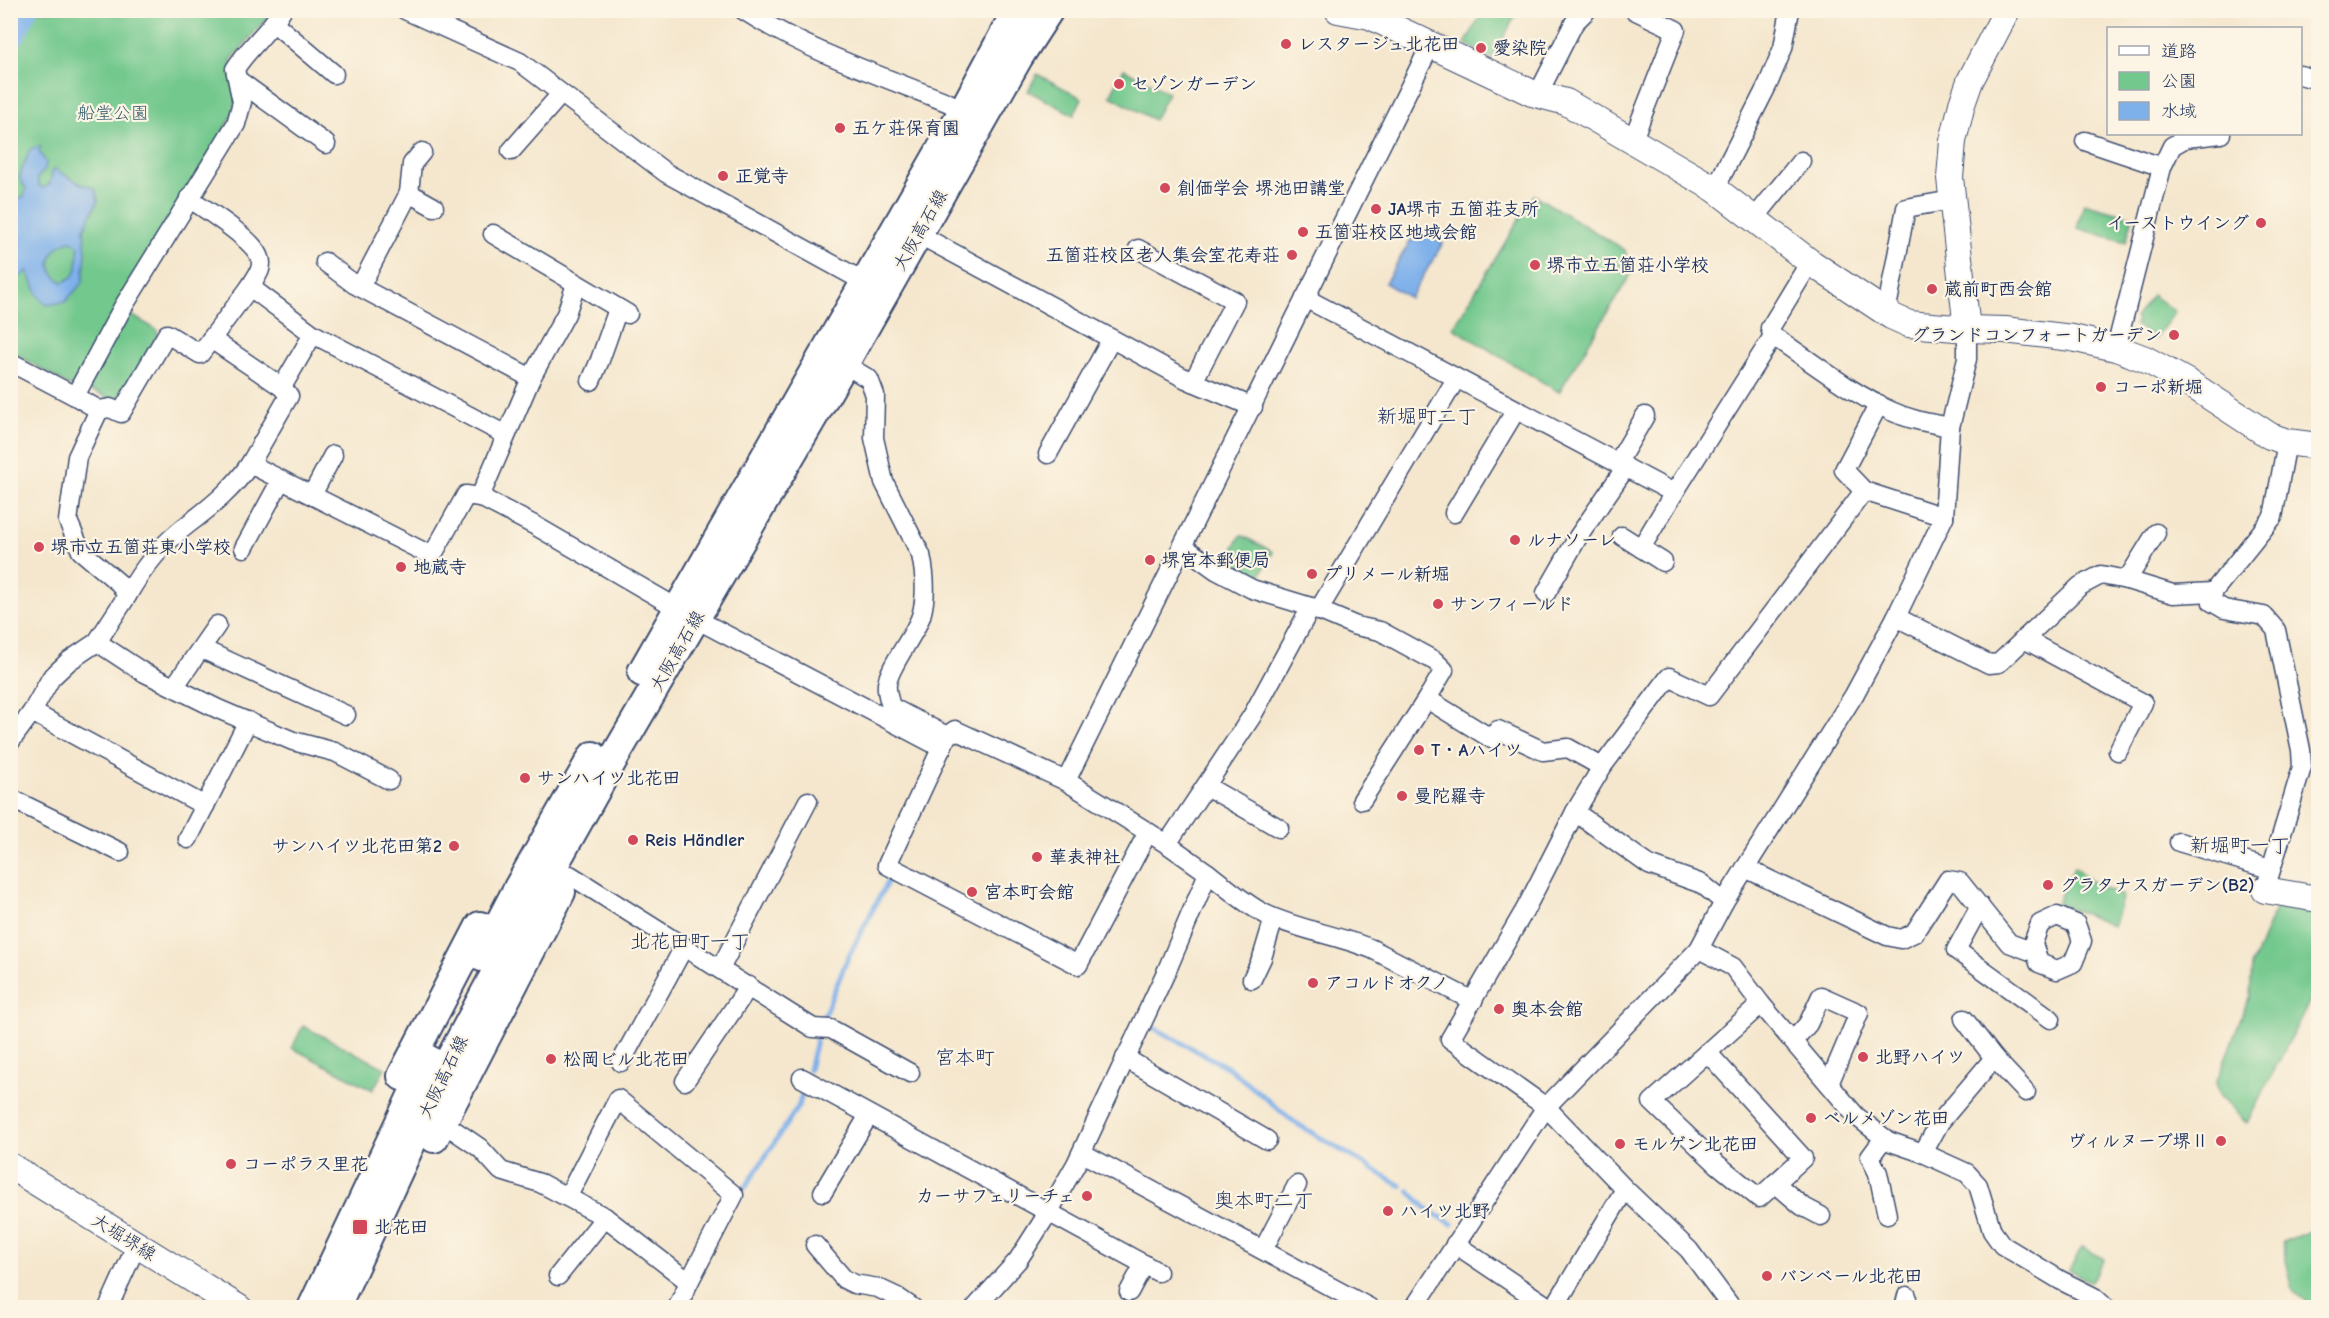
<svg xmlns="http://www.w3.org/2000/svg" width="2329" height="1318" viewBox="0 0 2329 1318" font-family="'Comic Neue','Klee One',sans-serif">
	<style>
		.green { fill: #72c88d; stroke: #467c76; stroke-width: 1.5 }
		.water { fill: #7eb0ea; stroke: #4c70a4; stroke-width: 1.5; fill-rule: evenodd }
		.lines { fill: none; stroke-linecap: round; stroke-linejoin: round }
		.stream { stroke: #7eb0ea; stroke-width: 5 }
		.river { stroke: #7eb0ea; stroke-width: 32 }
		.street-casing { stroke: #3c4b6f; stroke-width: 21 }
		.secondary-casing { stroke: #3c4b6f; stroke-width: 28 }
		.primary-casing { stroke: #3c4b6f; stroke-width: 32 }
		.street { stroke: #fff; stroke-width: 18 }
		.secondary { stroke: #fff; stroke-width: 26 }
		.primary { stroke: #fff; stroke-width: 28 }
		.poi-dot { fill: #d1495b; stroke: #fcf5e5; stroke-width: 2 }
		.labels { text-anchor: middle; stroke-width: 4.5; stroke-linejoin: round; paint-order: stroke }
		.poi-label { font-size: 18px; font-weight: bold; fill: #1b2f5e; stroke: #fcf5e5; text-anchor: start }
		.park-label { font-size: 18px; fill: #355d6c; stroke: #fcf5e5 }
		.street-label { font-size: 18px; fill: #1b2f5e; stroke: #fcf5e5 }
		.neighbourhood-label { font-size: 20px; fill: #1b2f5e; stroke: #fcf5e5 }
	</style>
	<rect width="100%" height="100%" fill="#fcf5e5"/>
	<filter id="ink" filterUnits="userSpaceOnUse"><feTurbulence type="fractalNoise" baseFrequency=".0167" numOctaves="2"/><feDisplacementMap in="SourceGraphic" scale="12" xChannelSelector="R" yChannelSelector="G"/><feConvolveMatrix kernelMatrix="1 2 1 2 8 2 1 2 1" color-interpolation-filters="sRGB"/></filter>
	<filter id="wash" filterUnits="userSpaceOnUse"><feTurbulence type="fractalNoise" baseFrequency=".008" numOctaves="4" result="noise"/><feDisplacementMap in="SourceGraphic" scale="24" xChannelSelector="R" yChannelSelector="G"/><feGaussianBlur stdDeviation="1.35" result="paint"/><feColorMatrix in="noise" values="0 0 0 0 0 0 0 0 0 0 0 0 0 0 0 0 0 1.4 0 .05"/><feComposite in="paint" operator="in"/></filter>
	<g filter="url(#wash)">
		<rect width="100%" height="100%" fill="#f5e7ce"/>
		<!-- green -->
		<g class="green">
			<polygon points="35,11 273,11 231,60 236,100 232,116 73,388 11,351 10,64"/>
			<polygon points="1483,11 1518,11 1492,58 1465,44"/>
			<polygon points="1124,69 1168,93 1154,120 1110,96"/>
			<polygon points="1037,74 1082,98 1074,115 1028,91"/>
			<polygon points="1534,195 1625,250 1631,274 1559,392 1453,328"/>
			<polygon points="2084,203 2133,217 2126,242 2077,228"/>
			<polygon points="2152,295 2175,312 2155,339 2135,325 2138,321 2135,318"/>
			<polygon points="126,312 157,330 158,334 130,385 115,400 87,389"/>
			<polygon points="1241,535 1273,552 1256,583 1224,565"/>
			<polygon points="2074,867 2098,886 2123,896 2113,926 2057,903"/>
			<polygon points="2278,902 2318,911 2318,985 2247,1123 2219,1094 2216,1083 2250,995 2252,965"/>
			<polygon points="303,1026 385,1068 373,1090 292,1048"/>
			<polygon points="2318,1228 2318,1307 2313,1307 2293,1291 2282,1242"/>
			<polygon points="2082,1247 2104,1259 2091,1282 2069,1270"/>
		</g>
		<!-- water -->
		<g class="water">
			<path d="M 41,146 L 39,152 L 46,162 L 45,170 L 37,178 L 39,186 L 43,188 L 50,184 L 53,168 L 81,184 L 95,188 L 98,201 L 84,229 L 86,253 L 83,282 L 65,302 L 47,305 C 34,296 35,283 27,271 L 10,285 L 11,188 L 12,186 L 11,190 C 13,198 17,199 24,197 L 26,188 L 19,178 L 30,149 ZM 72,241 L 79,246 C 75,263 83,274 63,282 C 41,271 50,244 72,241 Z"/>
			<polygon points="1418,228 1443,243 1410,298 1385,283"/>
		</g>
		<g class="lines">
			<!-- stream -->
			<g class="stream">
				<polyline points="823,1018 849,955 891,875"/>
				<polyline points="1152,1027 1229,1068 1294,1122 1401,1186"/>
				<polyline points="809,1070 816,1040"/>
				<polyline points="745,1188 799,1105 804,1088"/>
				<polyline points="1409,1191 1427,1209 1452,1224"/>
			</g>
			<!-- river -->
			<polyline class="river" points="10,32 21,10"/>
		</g>
	</g>
	<g filter="url(#ink)">
		<g class="lines">
			<defs>
				<g id="street">
					<polyline points="405,10 520,62 666,173 872,286"/>
					<path d="M 743,10 C 807,51 879,75 949,103 L 963,111"/>
					<polyline points="274,23 334,74"/>
					<polyline points="2300,75 2318,80"/>
					<polyline points="238,80 326,144"/>
					<polyline points="1538,94 1574,23 1587,10"/>
					<polyline points="1633,139 1676,30 1634,10"/>
					<polyline points="2085,141 2162,167"/>
					<polyline points="511,151 561,94"/>
					<polyline points="1715,189 1768,84 1783,48 1790,10"/>
					<polyline points="409,193 434,207"/>
					<path d="M 189,198 C 206,210 254,239 260,258 C 264,269 255,278 250,287 L 313,334 L 506,435"/>
					<polyline points="1754,219 1801,161"/>
					<polyline points="493,234 628,314"/>
					<polyline points="918,234 1186,379 1253,407"/>
					<polyline points="1138,249 1235,301 1193,382"/>
					<polyline points="325,262 354,284 531,378 480,497"/>
					<polyline points="360,287 409,193 412,164 422,152"/>
					<polyline points="1305,298 1674,493 1773,336 1770,328 1810,262"/>
					<polyline points="1886,313 1906,208 1952,200"/>
					<path d="M 1773,336 C 1811,361 1849,392 1891,411 C 1910,420 1930,423 1950,427"/>
					<polyline points="211,339 282,387 289,396 250,464"/>
					<polyline points="2116,348 2162,167 2172,146 2186,138 2221,134"/>
					<polyline points="10,362 75,396"/>
					<path d="M 844,364 L 869,379 L 875,395 L 874,438 L 884,482 L 921,555 C 925,574 927,596 921,616 C 915,635 889,666 887,684 C 886,692 889,699 891,707 L 947,736"/>
					<polyline points="531,378 566,314 576,284"/>
					<polyline points="591,381 600,360 618,309"/>
					<polyline points="282,387 313,334"/>
					<polyline points="99,410 110,408 121,413 167,334 200,354 250,287"/>
					<polyline points="1048,454 1111,340"/>
					<polyline points="1618,462 1645,416"/>
					<polyline points="1864,491 1844,470 1879,404"/>
					<polyline points="312,495 333,455"/>
					<polyline points="1454,513 1516,410"/>
					<polyline points="1622,536 1663,562"/>
					<polyline points="1184,547 1216,570 1252,589 1311,607 1356,626 1380,631 1435,661 1444,670 1427,699 1492,739 1498,730 1543,751 1568,748 1602,767"/>
					<polyline points="244,548 281,480"/>
					<polyline points="1641,548 1674,493"/>
					<polyline points="2127,580 2156,533"/>
					<polyline points="1546,593 1578,537 1626,467"/>
					<path d="M 127,596 C 142,569 162,544 187,525 C 211,507 233,489 250,464 L 432,556 L 466,495 L 480,497 L 534,525 L 696,619 L 942,748"/>
					<polyline points="1318,611 1456,379"/>
					<polyline points="1896,617 1989,664 1999,663 2080,586 2101,575 2127,580 2173,594 2213,592"/>
					<polyline points="2024,639 2143,703 2118,751"/>
					<polyline points="97,642 141,671 218,709 293,741 335,752 389,780"/>
					<polyline points="202,649 346,715"/>
					<polyline points="174,687 217,625"/>
					<polyline points="32,712 205,806"/>
					<path d="M 10,742 L 32,712 L 51,678 L 69,661 L 97,642 L 127,596 L 120,584 L 81,551 L 68,521 L 77,457 L 99,410 L 75,396 L 123,307 L 236,124 L 242,102 L 235,69 C 248,48 269,32 282,10"/>
					<polyline points="1066,781 955,730 947,736 887,865 1078,965 1148,832"/>
					<polyline points="1206,786 1279,828"/>
					<polyline points="10,798 120,852"/>
					<polyline points="1362,800 1430,694"/>
					<polyline points="1575,812 1649,865 1702,884 1724,902"/>
					<polyline points="188,839 248,721"/>
					<polyline points="2179,842 2270,869"/>
					<polyline points="1167,844 1252,716 1311,607"/>
					<polyline points="1745,868 1887,936 1901,939 1914,933 1948,880 1960,882 2009,943 2036,953"/>
					<path d="M 1208,873 C 1226,887 1245,904 1265,914 C 1299,930 1337,935 1372,949 L 1473,1001"/>
					<polyline points="570,875 805,1023 813,1028 831,1029 910,1073"/>
					<polyline points="2265,890 2302,767 2301,750 2276,630 2264,616 2224,609 2212,602 2213,592 2273,517 2287,442"/>
					<polyline points="1980,906 1956,950 2051,1019"/>
					<polygon points="2057,916 2076,924 2082,941 2073,963 2057,970 2039,963 2033,943 2040,924"/>
					<polyline points="1699,949 1733,967 1761,1004 1856,1116 1888,1141 1923,1153 1967,1173 1978,1185 1992,1231 2002,1245 2060,1280 2094,1297 2106,1308"/>
					<polyline points="720,969 808,801"/>
					<polyline points="1252,979 1262,958 1274,918"/>
					<polyline points="1964,1019 1994,1058"/>
					<polyline points="1793,1041 1808,1024 1821,996 1859,1013 1829,1084"/>
					<polyline points="1707,1052 1803,1158 1759,1198 1717,1164 1652,1102 1761,1004"/>
					<polyline points="1125,1058 1267,1140"/>
					<polyline points="621,1062 684,947"/>
					<polyline points="802,1078 1158,1272"/>
					<polyline points="685,1081 749,986"/>
					<polyline points="442,1122 480,1148 501,1171 540,1183 605,1217 689,1282 734,1195 618,1099 568,1196"/>
					<polyline points="1884,1138 1870,1157 1878,1173 1887,1215"/>
					<polyline points="1082,1153 1370,1308"/>
					<polyline points="1923,1153 1940,1122 1994,1058 2026,1092"/>
					<polyline points="1775,1183 1802,1206 1821,1216"/>
					<polyline points="823,1192 869,1115"/>
					<polyline points="1455,1244 1550,1308"/>
					<polyline points="815,1245 844,1279 854,1284 878,1288 897,1297 913,1308"/>
					<polyline points="1263,1250 1297,1185"/>
					<polyline points="558,1276 605,1217"/>
					<polyline points="1129,1292 1144,1264"/>
					<polyline points="108,1308 137,1244"/>
					<polyline points="677,1308 689,1282"/>
					<polyline points="975,1308 1018,1260 1048,1213 1076,1164 1167,970 1208,873 1167,844 1066,781 1431,44"/>
					<polyline points="1414,1308 1546,1107 1699,949 1724,902 1854,695 1896,617 1944,517 1950,427 1967,359 1967,329"/>
					<polyline points="1554,1308 1625,1189"/>
					<polyline points="1732,1308 1689,1250 1625,1189 1546,1107 1450,1039 1526,908 1575,812 1602,767 1669,677 1709,696 1864,491 1944,517"/>
					<polyline points="1904,1308 1907,1296"/>
				</g>
				<g id="secondary">
					<polyline points="1338,10 1370,16 1532,93 1566,102 1715,189 1810,262 1891,316 1909,324 1967,329 2005,330 2072,338 2116,348 2145,359 2189,383 2270,436 2287,442 2318,446"/>
					<polyline points="1967,329 1950,178 1953,141 1962,104 1970,81 2007,10"/>
					<polyline points="2265,890 2318,899"/>
					<polyline points="10,1166 239,1308"/>
				</g>
				<g id="primary">
					<polyline points="642,672 963,111 1017,10"/>
					<polyline points="482,957 518,888 593,756"/>
					<polyline points="402,1076 480,926"/>
					<polyline points="434,1138 561,892"/>
					<polyline points="312,1308 429,1060"/>
					<polyline points="335,1308 449,1061 537,895 615,756 844,364 1018,58 1049,10"/>
				</g>
			</defs>
			<!-- street casing -->
			<use href="#street" class="street-casing"/>
			<!-- secondary casing -->
			<use href="#secondary" class="secondary-casing"/>
			<!-- primary casing -->
			<use href="#primary" class="primary-casing"/>
			<!-- street -->
			<use href="#street" class="street"/>
			<!-- secondary -->
			<use href="#secondary" class="secondary"/>
			<!-- primary -->
			<use href="#primary" class="primary"/>
		</g>
	</g>
	<!-- markers -->
	<g class="poi-dot">
		<circle cx="1286" cy="44" r="6"/>
		<circle cx="1481" cy="48" r="6"/>
		<circle cx="1119" cy="84" r="6"/>
		<circle cx="840" cy="128" r="6"/>
		<circle cx="723" cy="176" r="6"/>
		<circle cx="1165" cy="188" r="6"/>
		<circle cx="1376" cy="209" r="6"/>
		<circle cx="2261" cy="223" r="6"/>
		<circle cx="1303" cy="232" r="6"/>
		<circle cx="1292" cy="255" r="6"/>
		<circle cx="1535" cy="265" r="6"/>
		<circle cx="1932" cy="289" r="6"/>
		<circle cx="2174" cy="335" r="6"/>
		<circle cx="2101" cy="387" r="6"/>
		<circle cx="1515" cy="540" r="6"/>
		<circle cx="39" cy="547" r="6"/>
		<circle cx="1150" cy="560" r="6"/>
		<circle cx="401" cy="567" r="6"/>
		<circle cx="1312" cy="574" r="6"/>
		<circle cx="1438" cy="604" r="6"/>
		<circle cx="1419" cy="750" r="6"/>
		<circle cx="525" cy="778" r="6"/>
		<circle cx="1402" cy="796" r="6"/>
		<circle cx="633" cy="840" r="6"/>
		<circle cx="454" cy="846" r="6"/>
		<circle cx="1037" cy="857" r="6"/>
		<circle cx="2048" cy="885" r="6"/>
		<circle cx="972" cy="892" r="6"/>
		<circle cx="1313" cy="983" r="6"/>
		<circle cx="1499" cy="1009" r="6"/>
		<circle cx="1863" cy="1057" r="6"/>
		<circle cx="551" cy="1059" r="6"/>
		<circle cx="1811" cy="1118" r="6"/>
		<circle cx="2221" cy="1141" r="6"/>
		<circle cx="1620" cy="1144" r="6"/>
		<circle cx="231" cy="1164" r="6"/>
		<circle cx="1087" cy="1196" r="6"/>
		<circle cx="1388" cy="1211" r="6"/>
		<rect x="352" y="1219" width="16" height="16" rx="3"/>
		<circle cx="1767" cy="1276" r="6"/>
	</g>
	<g class="labels">
		<!-- poi labels -->
		<g class="poi-label">
			<text x="1298" y="50">レスタージュ北花田</text>
			<text x="1493" y="54">愛染院</text>
			<text x="1131" y="90">セゾンガーデン</text>
			<text x="852" y="134">五ケ荘保育園</text>
			<text x="735" y="182">正覚寺</text>
			<text x="1177" y="194">創価学会 堺池田講堂</text>
			<text x="1388" y="215">JA堺市 五箇荘支所</text>
			<text x="2249" y="229" text-anchor="end">イーストウイング</text>
			<text x="1315" y="238">五箇荘校区地域会館</text>
			<text x="1280" y="261" text-anchor="end">五箇荘校区老人集会室花寿荘</text>
			<text x="1547" y="271">堺市立五箇荘小学校</text>
			<text x="1944" y="295">蔵前町西会館</text>
			<text x="2162" y="341" text-anchor="end">グランドコンフォートガーデン</text>
			<text x="2113" y="393">コーポ新堀</text>
			<text x="1527" y="546">ルナソーレ</text>
			<text x="51" y="553">堺市立五箇荘東小学校</text>
			<text x="1162" y="566">堺宮本郵便局</text>
			<text x="413" y="573">地蔵寺</text>
			<text x="1324" y="580">プリメール新堀</text>
			<text x="1450" y="610">サンフィールド</text>
			<text x="1431" y="756">T・Aハイツ</text>
			<text x="537" y="784">サンハイツ北花田</text>
			<text x="1414" y="802">曼陀羅寺</text>
			<text x="645" y="846">Reis Händler</text>
			<text x="442" y="852" text-anchor="end">サンハイツ北花田第2</text>
			<text x="1049" y="863">華表神社</text>
			<text x="2060" y="891">グラタナスガーデン(B2)</text>
			<text x="984" y="898">宮本町会館</text>
			<text x="1325" y="989">アコルドオクノ</text>
			<text x="1511" y="1015">奥本会館</text>
			<text x="1875" y="1063">北野ハイツ</text>
			<text x="563" y="1065">松岡ビル北花田</text>
			<text x="1823" y="1124">ベルメゾン花田</text>
			<text x="2209" y="1147" text-anchor="end">ヴィルヌーブ堺Ⅱ</text>
			<text x="1632" y="1150">モルゲン北花田</text>
			<text x="243" y="1170">コーポラス里花</text>
			<text x="1075" y="1202" text-anchor="end">カーサフェリーチェ</text>
			<text x="1400" y="1217">ハイツ北野</text>
			<text x="374" y="1233">北花田</text>
			<text x="1779" y="1282">バンベール北花田</text>
		</g>
		<!-- park labels -->
		<g class="park-label">
			<text x="113" y="119">船堂公園</text>
		</g>
		<!-- street labels -->
		<g class="street-label">
			<text transform="translate(920 230) rotate(-60)" y="6">大阪高石線</text>
			<text transform="translate(677 651) rotate(-60)" y="6">大阪高石線</text>
			<text transform="translate(443 1077) rotate(-64)" y="6">大阪高石線</text>
			<text transform="translate(124 1237) rotate(32)" y="6">大堀堺線</text>
		</g>
		<!-- neighbourhood labels -->
		<g class="neighbourhood-label">
			<text x="1427" y="423">新堀町二丁</text>
			<text x="2240" y="852">新堀町一丁</text>
			<text x="690" y="948">北花田町一丁</text>
			<text x="965" y="1064">宮本町</text>
			<text x="1264" y="1207">奥本町二丁</text>
		</g>
	</g>
	<!-- margin -->
	<rect width="2329" height="1318" fill="none" stroke="#fcf5e5" stroke-width="36"/>
	<!-- legend -->
	<rect x="2107" y="27" width="195" height="108" fill="#fcf5e5" stroke="#a2a6af" stroke-width="1.5"/>
	<rect x="2119" y="46" width="30" height="9" fill="#ffffff" stroke="#a2a6af" stroke-width="1.5"/>
	<text x="2161" y="57" font-size="18" fill="#1b2f5e">道路</text>
	<rect x="2119" y="72" width="30" height="18" fill="#72c88d" stroke="#a2a6af" stroke-width="1.5"/>
	<text x="2161" y="87" font-size="18" fill="#1b2f5e">公園</text>
	<rect x="2119" y="102" width="30" height="18" fill="#7eb0ea" stroke="#a2a6af" stroke-width="1.5"/>
	<text x="2161" y="117" font-size="18" fill="#1b2f5e">水域</text>
</svg>
